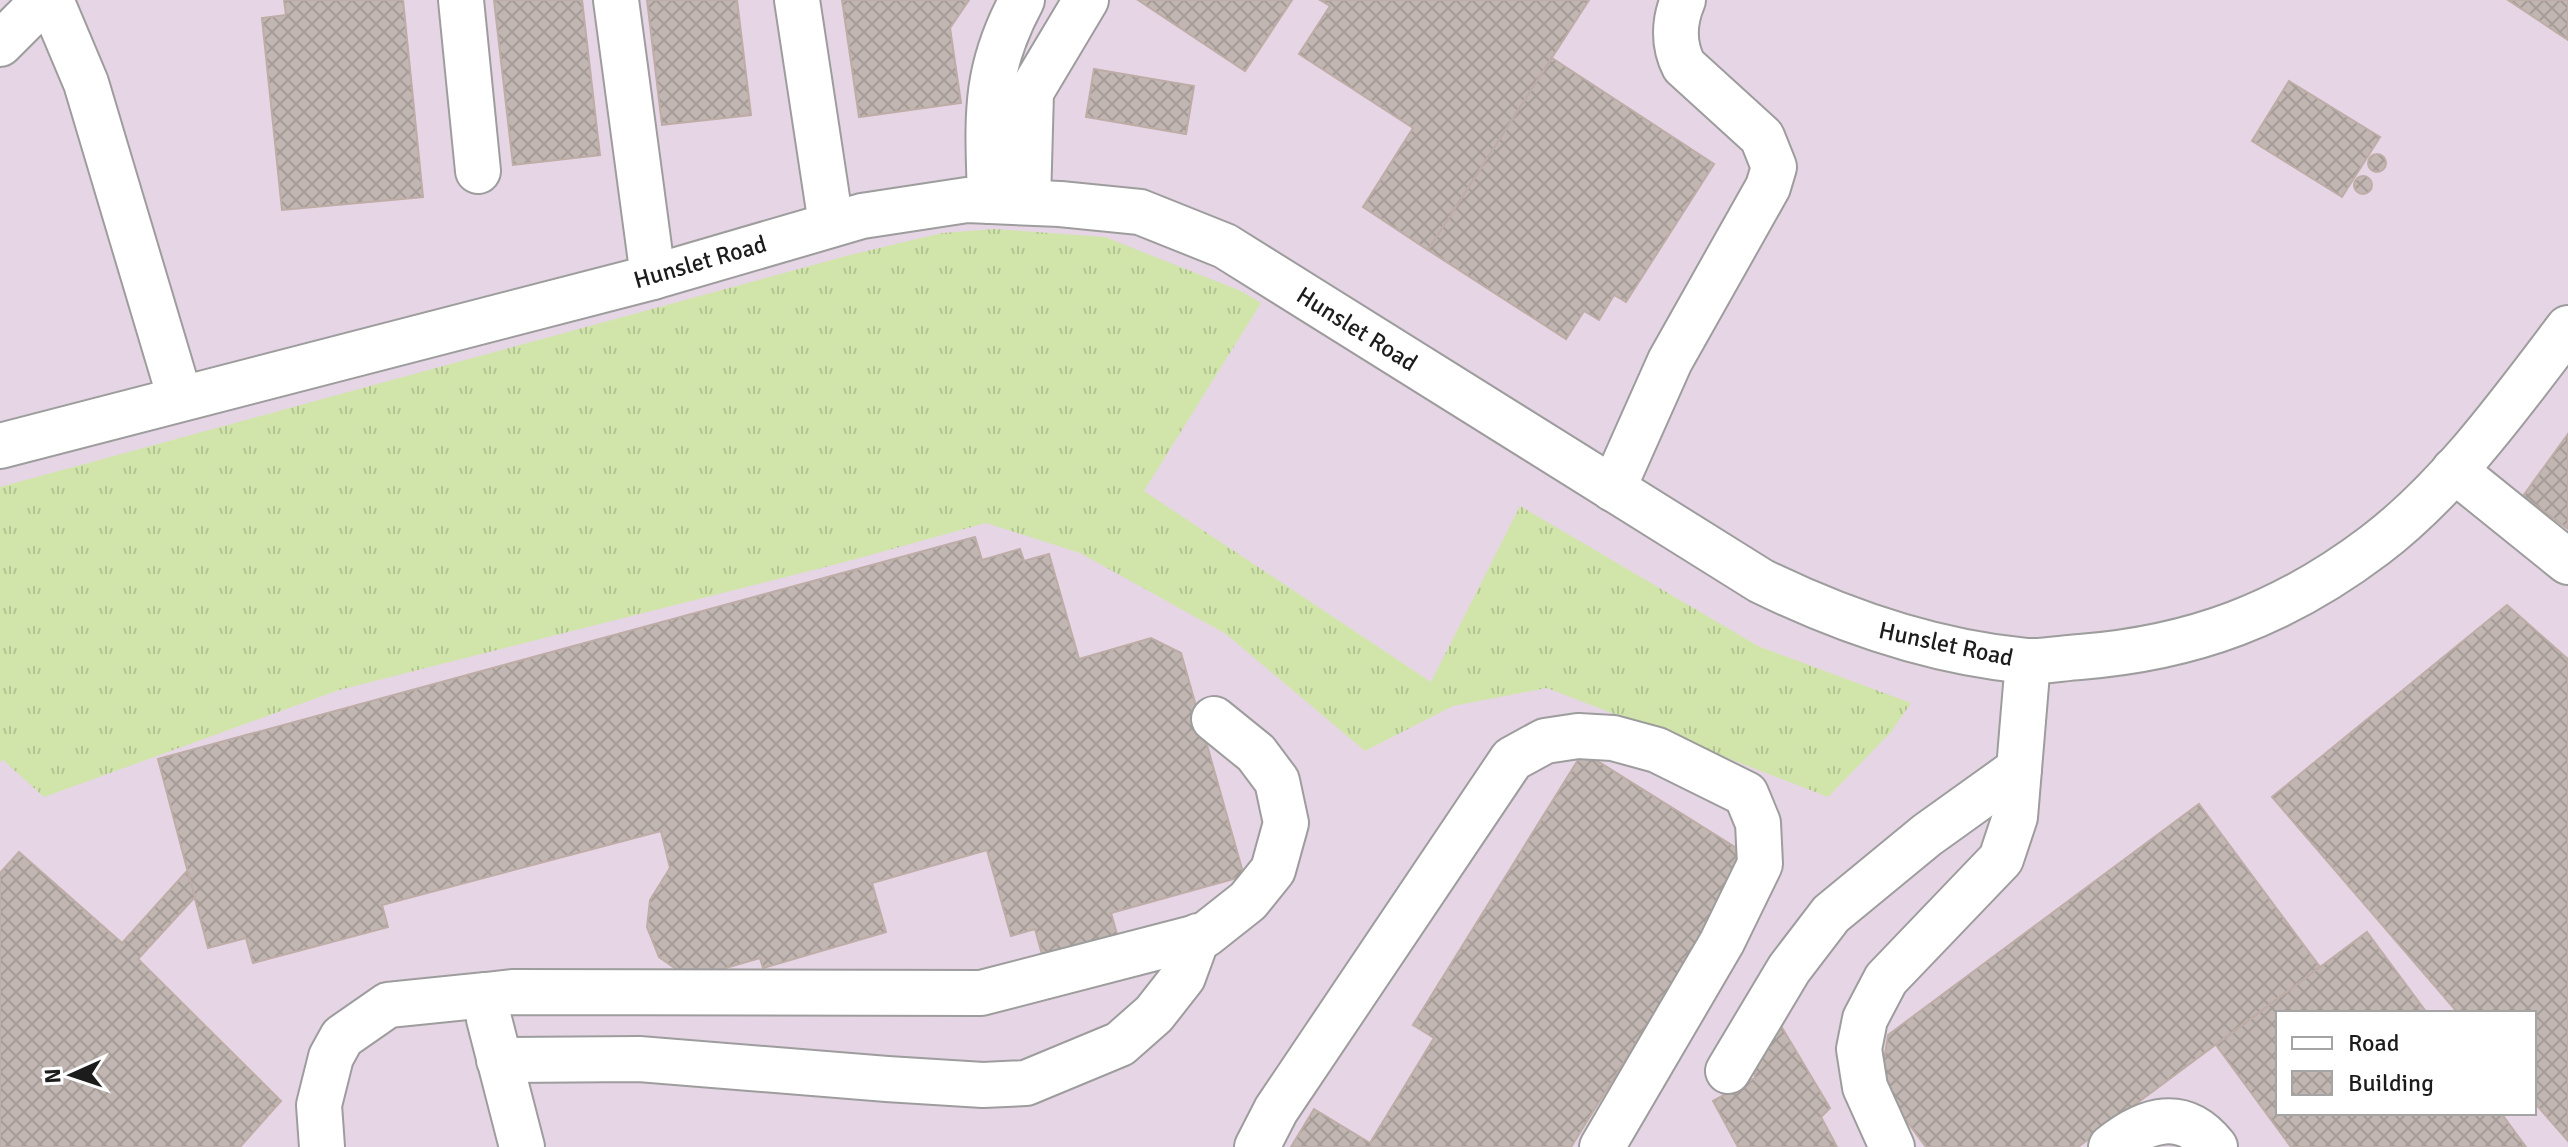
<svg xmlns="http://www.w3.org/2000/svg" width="2568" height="1147" viewBox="0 0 2568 1147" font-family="Signika,sans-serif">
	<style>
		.industrial { fill: #e6d5e5; fill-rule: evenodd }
		.grass { fill: url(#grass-tufts) }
		.building { fill: url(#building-cross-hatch); stroke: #beaca6; stroke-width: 2 }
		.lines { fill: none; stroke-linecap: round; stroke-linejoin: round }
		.minor-casing { stroke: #9d9d9d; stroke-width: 48 }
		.minor { stroke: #fff; stroke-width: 44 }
		.labels { text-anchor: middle; stroke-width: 6; stroke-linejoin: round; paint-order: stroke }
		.street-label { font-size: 24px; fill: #1c1c1c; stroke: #fff }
	</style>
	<defs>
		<pattern id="grass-tufts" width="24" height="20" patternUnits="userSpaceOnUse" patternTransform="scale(2)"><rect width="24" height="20" fill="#d1e5ab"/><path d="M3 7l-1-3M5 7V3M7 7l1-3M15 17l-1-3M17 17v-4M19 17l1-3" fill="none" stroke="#b3c493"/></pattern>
		<pattern id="building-cross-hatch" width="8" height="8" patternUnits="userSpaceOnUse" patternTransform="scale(2)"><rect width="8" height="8" fill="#c1b6b2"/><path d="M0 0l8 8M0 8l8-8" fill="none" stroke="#a59c98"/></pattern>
	</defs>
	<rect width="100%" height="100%" fill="#ede8e2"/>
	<!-- industrial -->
	<path class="industrial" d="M 0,0 L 2568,0 L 2568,1147 L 0,1147 ZM 2278,1013 L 2534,1013 L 2534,1113 L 2278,1113 Z"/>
	<!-- grass -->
	<polygon class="grass" points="995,229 1105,237 1241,291 1261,303 1144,491 1431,682 1520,506 1758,646 1911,703 1891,732 1828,797 1547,688 1453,706 1365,751 1226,634 1080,553 986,523 845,562 339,690 44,797 3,760 0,762 0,487 850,255 942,233"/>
	<!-- building -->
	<g class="building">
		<polygon points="284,0 403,0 423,197 282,210 262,18 286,15"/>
		<polygon points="494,0 582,0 600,155 513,165"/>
		<polygon points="647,0 737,0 751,115 662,125"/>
		<polygon points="842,0 969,0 950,28 961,103 859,117"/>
		<polygon points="1138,0 1292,0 1245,71"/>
		<polygon points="1320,0 1589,0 1428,250 1363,207 1413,128 1299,54 1330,6"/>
		<polygon points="2508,0 2568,0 2568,40"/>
		<polygon points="1552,58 1714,164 1626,302 1614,295 1599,320 1584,311 1566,339 1428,250"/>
		<polygon points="1094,69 1194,86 1186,134 1086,117"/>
		<polygon points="2289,81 2380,137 2342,197 2252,141"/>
		<circle cx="2377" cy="163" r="9"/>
		<circle cx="2363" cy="185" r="9"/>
		<polygon points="2568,434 2568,529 2523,496"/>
		<polygon points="975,537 982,560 1020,549 1024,561 1049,554 1079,659 1151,638 1181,653 1244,876 1111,913 1121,948 1046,969 1035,929 1011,936 987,850 872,883 886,932 763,968 760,958 712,972 679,971 659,957 647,927 650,900 670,868 661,831 382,905 388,927 253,963 246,938 208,948 158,759"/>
		<polygon points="2507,605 2568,659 2568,1141 2534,1102 2534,1013 2458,1013 2272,797"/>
		<polygon points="1583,752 1751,857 1571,1147 1291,1147 1314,1109 1370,1143 1434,1038 1413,1025"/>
		<polygon points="2199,804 2320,967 2078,1147 1926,1147 1880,1085 1888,1035"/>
		<polygon points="19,852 122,943 187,871 195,897 138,959 281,1101 240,1147 0,1147 0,873"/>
		<polygon points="2367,932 2427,1013 2278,1013 2278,1113 2501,1113 2526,1147 2291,1147 2216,1045"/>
		<polygon points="1775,1016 1830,1108 1821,1117 1837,1147 1738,1147 1713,1101 1755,1078 1751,1049"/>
	</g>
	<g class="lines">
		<defs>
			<g id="minor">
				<polyline points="51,0 86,83 180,398"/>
				<polyline points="461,0 478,171"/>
				<polyline points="616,0 653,277"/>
				<polyline points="797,0 831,224"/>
				<polyline points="0,44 44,0"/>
				<path d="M 990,201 C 988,120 982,74 1022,0"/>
				<polyline points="1028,202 1031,92 1086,0"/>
				<path d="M 0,446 L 653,277 L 862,216 L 967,200 L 1060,204 L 1140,212 L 1225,246 L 1761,581 C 1845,622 1932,652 2026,661 C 2043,662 2063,658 2080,657 C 2193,648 2284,614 2375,545 C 2449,489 2512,402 2568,328"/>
				<polyline points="2454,470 2568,562"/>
				<path d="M 1613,489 L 1670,361 L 1768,187 L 1774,167 L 1762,137 L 1684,66 C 1673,45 1674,21 1683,0"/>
				<polyline points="499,1060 639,1059 887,1079 983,1085 1026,1083 1120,1044 1154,1014 1183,977 1198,936"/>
				<polyline points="1728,1071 1789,969 1831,914 1927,835 2019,769"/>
				<polyline points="322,1147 319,1105 331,1057 342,1037 388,1005 486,995"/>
				<polyline points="522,1147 489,1019 486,995 512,992 981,993 1205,935 1248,901 1273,870 1286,823 1277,781 1256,753 1214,719"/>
				<polyline points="1257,1147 1276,1110 1512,759 1545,741 1578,736 1613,738 1657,750 1746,794 1758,823 1760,864 1722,942 1602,1147"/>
				<polyline points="1892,1147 1865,1087 1859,1049 1865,1019 1886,979 2001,859 2015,817 2028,661"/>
				<path d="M 2111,1147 C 2146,1119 2183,1107 2215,1147"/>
			</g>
		</defs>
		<!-- minor casing -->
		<use href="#minor" class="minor-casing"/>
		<!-- minor -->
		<use href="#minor" class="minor"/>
	</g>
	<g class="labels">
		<!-- street labels -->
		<g class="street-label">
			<text transform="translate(700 262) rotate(-16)" y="8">Hunslet Road</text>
			<text transform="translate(1357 329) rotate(32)" y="8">Hunslet Road</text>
			<text transform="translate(1946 644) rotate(12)" y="8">Hunslet Road</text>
		</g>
	</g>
	<!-- legend -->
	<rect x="2276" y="1011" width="260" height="104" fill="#ffffff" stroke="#a4a4a4" stroke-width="2"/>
	<rect x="2292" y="1037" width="40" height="12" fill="#ffffff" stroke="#a4a4a4" stroke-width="2"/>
	<text x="2348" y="1051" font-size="24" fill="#1c1c1c">Road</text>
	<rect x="2292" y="1071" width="40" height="24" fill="url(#building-cross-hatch)" stroke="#a4a4a4" stroke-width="2"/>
	<text x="2348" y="1091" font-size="24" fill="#1c1c1c">Building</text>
	<!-- north arrow -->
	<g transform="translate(72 1075) rotate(267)" stroke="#ffffff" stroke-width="6" paint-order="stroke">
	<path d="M0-6L14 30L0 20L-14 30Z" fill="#1c1c1c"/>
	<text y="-12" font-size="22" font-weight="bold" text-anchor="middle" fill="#1c1c1c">N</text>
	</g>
</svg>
